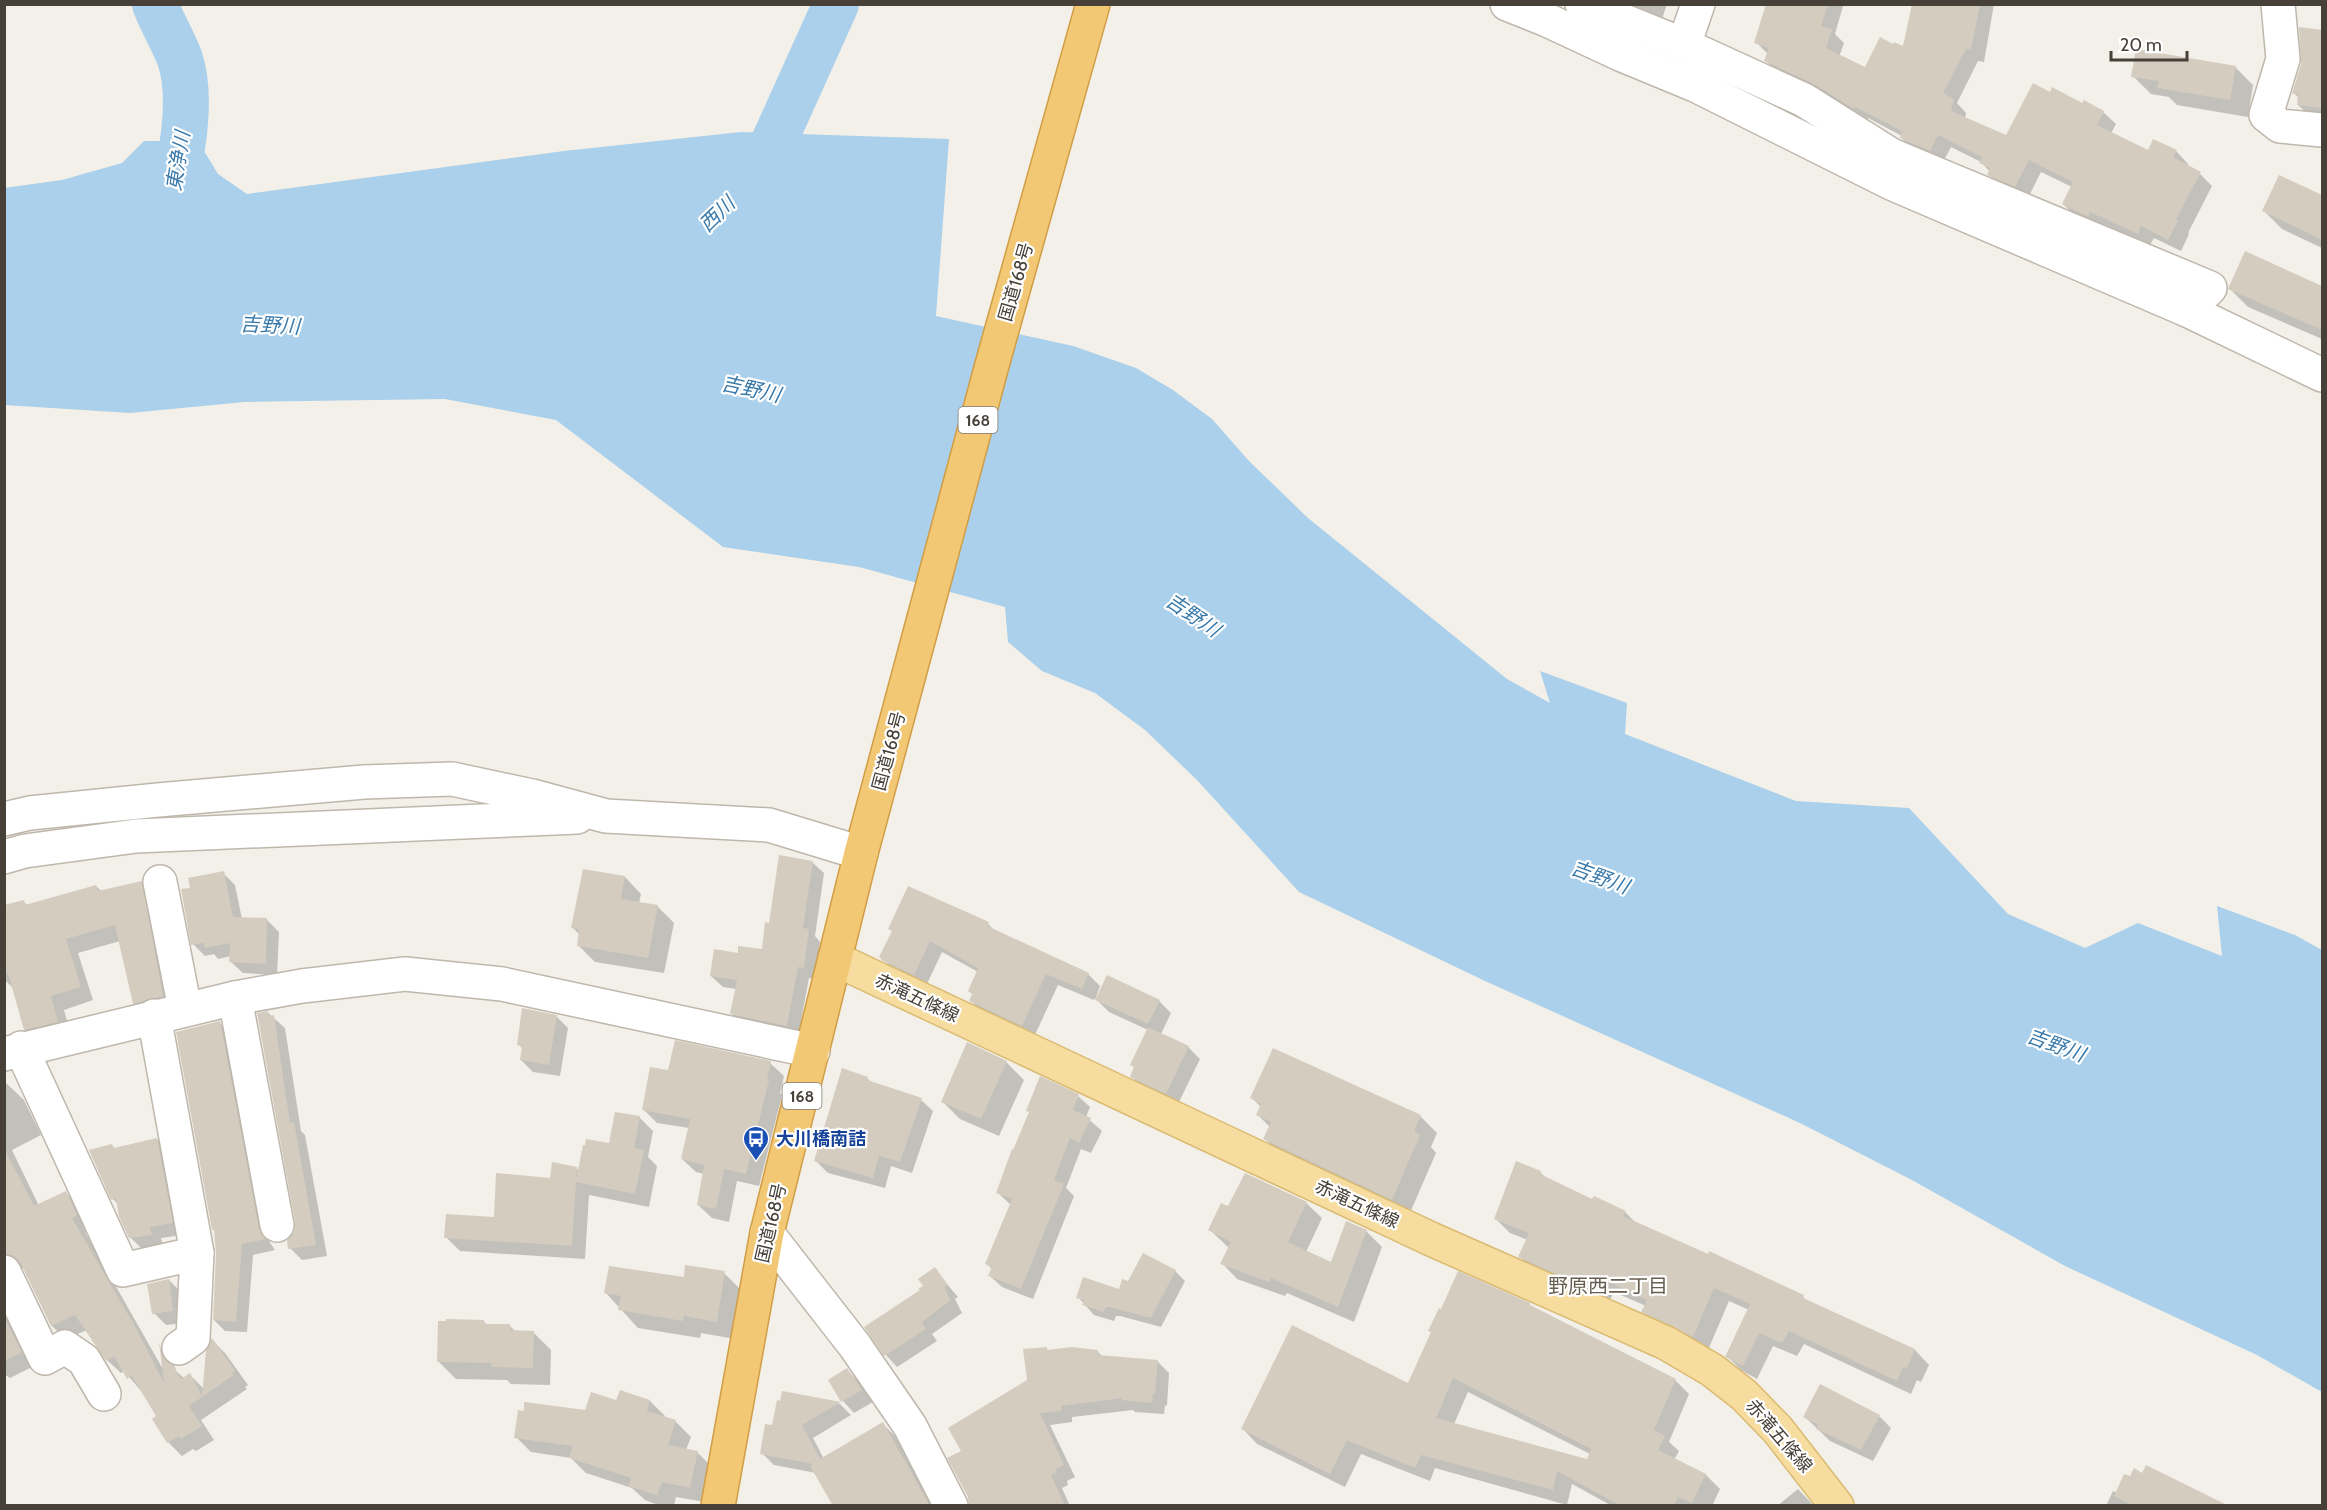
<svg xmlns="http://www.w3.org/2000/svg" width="2327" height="1510" viewBox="0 0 2327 1510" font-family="Cabin,'Noto Sans JP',sans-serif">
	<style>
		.water { fill: #aad0eb }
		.shadow { fill: #0003; fill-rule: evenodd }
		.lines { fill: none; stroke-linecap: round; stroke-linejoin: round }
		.river { stroke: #aad0eb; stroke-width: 46 }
		.building { fill: #d4ccbf; fill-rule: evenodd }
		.minor-casing { stroke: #beb7ac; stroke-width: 36 }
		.major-casing { stroke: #daba70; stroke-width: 36 }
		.highway-casing { stroke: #d19d45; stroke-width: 36 }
		.minor { stroke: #fff; stroke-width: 33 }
		.major { stroke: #f6dd9f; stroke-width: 33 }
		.highway { stroke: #f2c875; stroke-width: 33 }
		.labels { text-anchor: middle; stroke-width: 4.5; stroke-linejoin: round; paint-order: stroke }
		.shield { fill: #fff; stroke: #7e7974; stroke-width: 1.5 }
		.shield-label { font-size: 16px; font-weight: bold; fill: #464038 }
		.street-label { font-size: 18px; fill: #464038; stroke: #fff }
		.transit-label { font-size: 18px; font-weight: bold; fill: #164399; stroke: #fff; text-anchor: start }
		.water-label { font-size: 20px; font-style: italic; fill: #397aaa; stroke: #fff }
		.neighbourhood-label { font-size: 20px; fill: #685e50; stroke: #fff }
	</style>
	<rect width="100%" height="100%" fill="#f3f0e9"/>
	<!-- water -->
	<polygon class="water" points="741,132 949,139 936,316 1073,346 1136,368 1173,390 1212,419 1249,461 1308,518 1507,679 1550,703 1540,671 1627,703 1625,734 1796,801 1909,808 2008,914 2085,948 2138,923 2222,956 2217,906 2295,935 2322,950 2322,1392 2257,1355 2065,1266 1912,1180 1800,1123 1485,981 1299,892 1197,780 1145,730 1095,693 1042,671 1008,642 1005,607 859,567 723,547 556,420 445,399 244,402 130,413 5,405 4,188 62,180 122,163 144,141 198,141 218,174 247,194 564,151"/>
	<!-- shadow -->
	<g class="shadow">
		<polygon points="1629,4 1667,4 1661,22 1645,16 1636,7"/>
		<polygon points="1768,4 1841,4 1843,6 1835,34 1844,43 1839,57 1865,69 1894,46 1904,48 1914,4 1994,4 1984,62 1978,61 1957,103 1966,113 1965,118 2007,137 2051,94 2103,112 2116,124 2111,133 2148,152 2176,151 2188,164 2187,167 2200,174 2212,186 2188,233 2189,234 2181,251 2154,238 2150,245 2103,224 2100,228 2076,216 2063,204 2072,187 2041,172 2028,198 2001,187 1989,174 1990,172 1981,162 1951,147 1943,162 1914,150 1901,138 1902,136 1868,118 1867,121 1778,73 1766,61 1768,54 1756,42"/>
		<polygon points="2301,29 2322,31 2322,118 2310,116 2298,105 2299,98 2294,93 2303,64"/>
		<polygon points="2235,67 2253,85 2248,117 2177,105 2169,97 2151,94 2133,76"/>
		<polygon points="2280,177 2322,197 2322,248 2282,229 2264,211"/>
		<polygon points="2245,253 2322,287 2322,339 2248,307 2230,289"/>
		<polygon points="812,862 824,873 815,936 820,942 815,979 809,978 798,1037 743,1025 732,1014 736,989 723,987 711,976 739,955 763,951 770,925"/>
		<polygon points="223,873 235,885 242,919 267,920 279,932 277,975 243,973 231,962 231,956 218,959 214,954 205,956 193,944 191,889"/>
		<polygon points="625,877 641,894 639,903 657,906 674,923 664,973 595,962 579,946 580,935 573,928"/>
		<polygon points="141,883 155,896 176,1010 148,1017 134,1003 120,941 78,953 93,1000 64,1010 71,1035 39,1043 25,1029 14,989 4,979 4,906 23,901 28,906 96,886 102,892"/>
		<polygon points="988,924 996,932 1088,974 1100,986 1096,997 1098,998 1159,1001 1171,1013 1161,1034 1188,1047 1200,1059 1178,1104 1143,1088 1131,1076 1135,1068 1132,1065 1148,1030 1109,1012 1095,998 1094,1000 1058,985 1034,1037 983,1013 971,1001 978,972 942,952 926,986 893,969 881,957 893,932"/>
		<polygon points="268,1013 285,1028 301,1131 305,1135 327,1256 302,1260 290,1248 296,1232 297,1222"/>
		<polygon points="556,1016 568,1028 560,1076 533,1072 521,1060 523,1049 518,1044"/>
		<polygon points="220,1023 231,1034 269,1241 275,1250 253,1255 247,1332 225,1331 214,1320 217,1254 216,1232 213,1229"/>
		<polygon points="1006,1062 1024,1080 999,1136 960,1119 942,1101"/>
		<polygon points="770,1063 784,1076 780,1093 782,1095 759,1186 737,1181 729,1222 712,1218 698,1205 704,1174 696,1172 682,1159 689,1128 657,1123 643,1109 669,1072"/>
		<polygon points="867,1078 873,1084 921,1100 933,1111 912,1173 891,1166 885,1188 828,1173 816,1161"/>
		<polygon points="1041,1078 1078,1096 1090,1107 1086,1117 1102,1131 1091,1153 1081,1149 1066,1188 1074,1196 1033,1299 1002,1287 990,1276 993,1270 987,1264 1011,1205 998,1193 1030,1113"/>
		<polygon points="4,1081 24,1100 41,1135 12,1150 39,1206 66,1193 80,1207 90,1229 85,1232 164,1371 161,1346 172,1357 176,1371 184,1378 190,1375 204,1389 212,1340 225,1353 248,1385 245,1387 247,1389 201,1420 214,1440 196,1451 193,1449 182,1456 168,1442 158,1417 142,1392 124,1371 121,1373 107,1360 87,1330 66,1339 52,1326 25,1268 9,1269 4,1273"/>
		<polygon points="1252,1098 1420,1116 1437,1133 1431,1147 1436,1153 1409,1215 1282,1156 1265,1139 1270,1127 1257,1114 1261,1107"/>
		<polygon points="639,1117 653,1131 648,1157 657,1166 649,1207 589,1195 585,1259 460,1251 446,1237 495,1219 551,1179 576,1168 579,1171 611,1145"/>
		<polygon points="157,1139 168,1151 183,1235 161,1238 163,1246 142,1249 130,1237 119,1205 113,1199 112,1146 116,1149"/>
		<polygon points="1540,1172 1548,1180 1593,1201 1625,1212 1636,1223 1803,1297 1808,1302 1915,1350 1929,1365 1921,1382 1917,1380 1911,1394 1804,1344 1797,1356 1773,1346 1757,1379 1741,1370 1727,1356 1749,1310 1729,1301 1708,1350 1657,1325 1643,1311 1646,1306 1614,1292 1608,1304 1534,1271 1520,1257 1528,1240 1510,1233 1495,1218"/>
		<polygon points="1306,1203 1322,1218 1306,1252 1332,1264 1366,1231 1382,1247 1354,1322 1287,1293 1285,1296 1237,1279 1222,1263 1229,1248 1210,1230 1229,1208"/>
		<polygon points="934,1269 958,1297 955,1299 962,1313 932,1334 937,1341 897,1367 886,1355"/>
		<polygon points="1175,1271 1185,1281 1161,1327 1120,1316 1116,1316 1114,1321 1094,1315 1078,1297 1120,1291 1129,1282"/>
		<polygon points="724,1273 742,1291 735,1339 701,1333 700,1338 638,1328 606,1293"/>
		<polygon points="169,1280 181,1292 184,1323 166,1325 154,1313"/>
		<polygon points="4,1304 34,1366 10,1378 4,1374"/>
		<polygon points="483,1321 487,1325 510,1326 516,1332 533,1332 551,1350 550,1385 511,1384 507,1380 456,1379 438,1361"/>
		<path d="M 1433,1333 L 1675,1380 L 1689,1394 L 1669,1442 L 1679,1451 L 1674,1460 L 1706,1475 L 1720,1489 L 1712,1506 L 1612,1506 L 1572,1484 L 1567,1505 L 1435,1468 L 1430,1481 L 1361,1454 L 1345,1487 L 1257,1444 L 1243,1429 L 1408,1385 ZM 1468,1392 L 1590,1454 L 1588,1461 L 1454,1424 Z"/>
		<polygon points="1046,1348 1050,1352 1097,1351 1103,1357 1157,1361 1169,1373 1167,1405 1165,1406 1164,1414 1135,1412 1133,1410 1072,1417 1072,1422 1050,1425 1075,1477 1067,1481 1068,1485 1062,1488 1070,1506 971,1506 963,1451 1029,1381"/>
		<polygon points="847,1370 859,1382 873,1402 854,1413 843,1401 830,1380"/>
		<polygon points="1821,1386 1880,1417 1891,1428 1873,1461 1830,1441 1805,1417"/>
		<polygon points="783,1393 840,1404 851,1415 813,1438 824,1459 883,1424 895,1436 933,1506 835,1506 816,1473 774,1465 762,1453 773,1427"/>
		<polygon points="650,1401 665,1416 664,1418 676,1422 691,1437 686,1450 697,1452 712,1467 705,1502 676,1497 674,1506 661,1506 645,1500 632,1488 586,1473 571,1458 531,1452 516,1437 617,1402"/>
		<polygon points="1798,1489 1814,1506 1777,1506"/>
		<polygon points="2113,1491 2117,1493 2218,1506 2106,1506"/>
	</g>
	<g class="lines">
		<!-- river -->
		<g class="river">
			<path d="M 155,4 C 162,23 173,40 180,59 C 194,102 180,162 171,204"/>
			<polyline points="744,185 768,155 836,4"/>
		</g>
	</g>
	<!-- building -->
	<g class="building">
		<polygon points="1766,4 1828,4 1821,26 1832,29 1826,48 1865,67 1880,37 1893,44 1894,42 1903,46 1912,4 1980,4 1971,50 1966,49 1943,93 1954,99 1951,111 2006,135 2033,83 2050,92 2052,87 2082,103 2084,100 2104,111 2097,125 2148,150 2153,139 2177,150 2173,157 2201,172 2176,219 2178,221 2168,240 2141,226 2138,234 2090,212 2088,217 2062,204 2073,182 2029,160 2015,187 1987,175 1990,168 1979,163 1982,157 1938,135 1930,151 1900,138 1902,131 1855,107 1854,109 1812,83 1764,61 1769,48 1754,43"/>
		<polygon points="2299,27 2322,30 2322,108 2297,105 2298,94 2292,94 2301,64"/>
		<polygon points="2136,49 2236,66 2230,100 2157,88 2159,81 2131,77"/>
		<polygon points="2279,175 2322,195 2322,240 2262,211"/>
		<polygon points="2245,251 2322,286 2322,330 2228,289"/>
		<polygon points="779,855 813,861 803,928 809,929 804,968 798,967 787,1026 730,1014 737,980 710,976 714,949 738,953 738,946 762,949 765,922 769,923"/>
		<polygon points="583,869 625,876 621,899 658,905 648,958 577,946 579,930 571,928"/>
		<polygon points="224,871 233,917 267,918 266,964 229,962 230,943 205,948 204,943 191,945 181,889 190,888 188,878"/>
		<polygon points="142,881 163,996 133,1004 115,925 66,939 81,987 51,996 58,1022 24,1030 8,973 4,974 4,905 24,900 25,905 96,885 98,891"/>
		<polygon points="908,886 989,922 987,926 1089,973 1082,989 1046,974 1022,1026 969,1001 972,994 968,991 978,968 930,941 914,975 883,961 879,957 892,931 888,929"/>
		<polygon points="1107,975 1160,1000 1148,1024 1095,1000"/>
		<polygon points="522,1008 557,1015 549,1065 520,1060 522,1046 517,1045"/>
		<polygon points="268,1011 269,1016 274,1015 290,1123 294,1122 316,1245 288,1249 287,1240 294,1232 295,1222 257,1013"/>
		<polygon points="220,1021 259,1228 266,1239 242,1244 236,1322 213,1320 216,1254 214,1230 212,1230 176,1032"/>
		<polygon points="1148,1027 1189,1046 1166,1094 1130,1077 1134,1067 1130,1065"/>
		<polygon points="675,1040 771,1061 767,1079 769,1080 746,1174 724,1169 716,1209 697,1205 704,1165 681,1159 690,1119 642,1110 650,1067 668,1070"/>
		<polygon points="967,1042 1007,1061 981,1119 941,1102"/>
		<polygon points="1273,1048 1421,1115 1414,1131 1420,1135 1392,1200 1263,1139 1271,1122 1256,1115 1261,1104 1250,1098"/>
		<polygon points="842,1068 868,1077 867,1080 922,1098 900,1162 879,1156 873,1178 814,1161"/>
		<polygon points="1040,1076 1079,1094 1073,1110 1091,1118 1079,1143 1070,1138 1054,1180 1064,1184 1021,1289 988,1276 992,1267 985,1264 1012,1199 996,1193 1012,1149 1013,1150 1029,1112 1026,1111"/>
		<polygon points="615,1112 640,1116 634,1148 644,1150 635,1194 576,1182 572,1246 444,1238 446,1214 494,1217 496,1173 550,1178 552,1162 577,1167 576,1180 583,1145 585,1145 586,1139 609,1143"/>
		<polygon points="157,1138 173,1223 150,1227 152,1235 129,1238 119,1217 116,1198 111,1200 89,1150 112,1144 114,1148"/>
		<polygon points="4,1148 34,1206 66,1191 77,1215 72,1218 136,1328 164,1383 159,1342 164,1359 173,1365 181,1379 190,1373 202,1396 206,1351 212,1338 235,1371 232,1373 234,1375 189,1406 202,1426 181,1439 179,1436 167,1443 152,1419 156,1416 132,1376 127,1379 114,1356 106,1361 75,1315 51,1326 21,1264 14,1256 4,1253"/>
		<polygon points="1516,1161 1541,1171 1540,1174 1592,1199 1594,1196 1626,1211 1623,1216 1708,1254 1709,1251 1804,1295 1803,1298 1915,1349 1907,1368 1903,1367 1897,1381 1789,1331 1782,1343 1759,1333 1743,1366 1725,1357 1750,1304 1714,1288 1693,1337 1641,1312 1647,1300 1600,1278 1594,1291 1518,1257 1529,1233 1494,1219"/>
		<polygon points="1245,1173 1307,1202 1288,1242 1331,1262 1346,1221 1367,1230 1338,1307 1271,1278 1269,1282 1220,1264 1231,1242 1208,1230 1221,1203 1228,1206"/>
		<polygon points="1143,1253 1176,1270 1151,1318 1109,1307 1106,1307 1104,1312 1082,1305 1084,1300 1076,1298 1083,1277 1119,1289 1122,1279 1128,1281"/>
		<polygon points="685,1265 725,1271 717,1322 684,1316 683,1321 618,1310 621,1296 604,1293 609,1266 684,1277"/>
		<polygon points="935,1267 948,1285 944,1287 951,1300 922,1322 926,1329 884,1356 864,1327 920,1290 918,1289 923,1286 918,1279"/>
		<path d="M 1458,1271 L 1530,1303 L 1530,1305 L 1676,1379 L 1654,1430 L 1665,1436 L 1658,1450 L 1706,1474 L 1692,1503 L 1678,1497 L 1674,1506 L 1621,1506 L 1557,1471 L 1553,1490 L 1421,1455 L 1415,1468 L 1347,1440 L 1330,1474 L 1241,1429 L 1292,1325 L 1408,1383 L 1431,1332 L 1428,1331 L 1439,1308 L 1441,1309 ZM 1453,1378 L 1591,1449 L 1587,1459 L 1436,1418 Z"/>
		<polygon points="169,1279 173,1311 152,1314 147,1284"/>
		<polygon points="4,1317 22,1352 4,1361"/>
		<polygon points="446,1319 484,1320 484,1324 510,1324 511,1330 534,1331 533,1368 491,1367 492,1363 437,1362 438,1321 446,1321"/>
		<polygon points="1047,1347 1047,1350 1072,1347 1098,1350 1098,1355 1158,1360 1155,1394 1153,1394 1152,1403 1121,1400 1122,1398 1061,1406 1061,1411 1040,1413 1064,1465 1056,1469 1057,1473 1051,1475 1065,1506 969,1506 968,1497 947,1458 961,1451 948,1428 1027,1380 1023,1349"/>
		<polygon points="847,1368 862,1390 841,1402 828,1380"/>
		<polygon points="1820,1384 1880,1415 1861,1450 1816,1429 1818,1425 1803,1417"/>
		<polygon points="620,1390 650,1400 647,1411 676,1420 668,1445 698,1451 690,1488 662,1482 657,1495 628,1486 631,1478 569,1458 573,1446 514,1438 518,1410 524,1411 524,1402 585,1410 591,1392 616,1400"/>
		<polygon points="782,1391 841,1402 802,1425 820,1459 883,1422 930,1506 833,1506 810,1466 813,1464 760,1454 765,1424 772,1425 777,1400 780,1401"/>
		<polygon points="2146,1465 2229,1506 2133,1506 2114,1496 2124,1474 2130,1476 2134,1468 2142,1473"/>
	</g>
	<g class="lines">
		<defs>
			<g id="minor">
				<polyline points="1507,4 1547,20 1620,54 1695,85 1891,183 2187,310 2322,375"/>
				<polyline points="1582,4 1684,45 1804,100 1891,155 2210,288 2187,310"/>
				<polyline points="2278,4 2283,59 2266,115 2280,126 2322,130"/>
				<polyline points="1684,45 1698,4"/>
				<polyline points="4,819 30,813 158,800 364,782 452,779 532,796 606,816 769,825 861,853"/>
				<polyline points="4,857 25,851 136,836 577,817"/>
				<polyline points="160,882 185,1009"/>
				<polyline points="235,998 277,1225"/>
				<polyline points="21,1048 123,1270 197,1253 154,1016"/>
				<polyline points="4,1054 235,998 302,986 405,974 502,984 813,1051"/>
				<polyline points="767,1233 855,1346 910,1426 951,1506"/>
				<polyline points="4,1272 45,1358 65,1347 84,1360 104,1394"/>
				<polyline points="179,1348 193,1338 197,1253"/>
			</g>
			<polyline id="major" points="835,959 1431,1239 1666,1343 1712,1370 1744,1395 1778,1430 1837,1506"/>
			<polyline id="highway" points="718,1506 767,1233 861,853 992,365 1093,4"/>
		</defs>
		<!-- minor casing -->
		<use href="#minor" class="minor-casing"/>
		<!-- major casing -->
		<use href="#major" class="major-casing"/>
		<!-- highway casing -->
		<use href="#highway" class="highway-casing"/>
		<!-- minor -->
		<use href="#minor" class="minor"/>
		<!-- major -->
		<use href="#major" class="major"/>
		<!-- highway -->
		<use href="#highway" class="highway"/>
	</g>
	<!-- icons -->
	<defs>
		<symbol id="bus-pin" viewBox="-11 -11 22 30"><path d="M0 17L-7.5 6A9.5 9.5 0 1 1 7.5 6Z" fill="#1a4fb4" stroke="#fff"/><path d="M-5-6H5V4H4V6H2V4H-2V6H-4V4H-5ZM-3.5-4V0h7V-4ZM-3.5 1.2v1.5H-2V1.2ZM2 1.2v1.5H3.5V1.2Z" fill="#fff"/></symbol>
	</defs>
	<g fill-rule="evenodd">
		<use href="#bus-pin" x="741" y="1124" width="30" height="40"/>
	</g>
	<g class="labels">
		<!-- shield labels -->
		<g class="shield">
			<rect x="958.5" y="407" width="39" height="26" rx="4.5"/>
			<rect x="782.5" y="1083" width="39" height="26" rx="4.5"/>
		</g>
		<g class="shield-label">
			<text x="978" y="426">168</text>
			<text x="802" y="1102">168</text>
		</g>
		<!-- street labels -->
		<g class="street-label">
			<text transform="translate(1016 282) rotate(-74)" y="6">国道168号</text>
			<text transform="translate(889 751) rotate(-75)" y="6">国道168号</text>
			<text transform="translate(917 998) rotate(25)" y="6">赤滝五條線</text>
			<text transform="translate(1357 1204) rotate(25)" y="6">赤滝五條線</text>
			<text transform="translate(771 1223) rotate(-77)" y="6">国道168号</text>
			<text transform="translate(1779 1436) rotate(49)" y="6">赤滝五條線</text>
		</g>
		<!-- transit labels -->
		<g class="transit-label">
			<text x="776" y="1145">大川橋南詰</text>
		</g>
		<!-- water labels -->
		<g class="water-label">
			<text transform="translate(178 161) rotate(-81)" y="7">東浄川</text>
			<text transform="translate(717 214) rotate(-44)" y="7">西川</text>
			<text transform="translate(270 325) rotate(3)" y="7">吉野川</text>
			<text transform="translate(751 389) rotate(12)" y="7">吉野川</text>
			<text transform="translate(1193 615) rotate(34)" y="7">吉野川</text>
			<text transform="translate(1600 877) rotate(20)" y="7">吉野川</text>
			<text transform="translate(2056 1045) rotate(20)" y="7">吉野川</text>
		</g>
		<!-- neighbourhood labels -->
		<g class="neighbourhood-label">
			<text x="1608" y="1293">野原西二丁目</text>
		</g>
	</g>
	<!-- border -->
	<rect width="2327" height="1510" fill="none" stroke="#464038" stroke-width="12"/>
	<!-- scale -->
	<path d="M2111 51v9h76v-9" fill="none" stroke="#464038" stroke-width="3"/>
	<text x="2120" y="51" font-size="18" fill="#464038" stroke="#ffffff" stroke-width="4.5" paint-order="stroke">20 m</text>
</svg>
